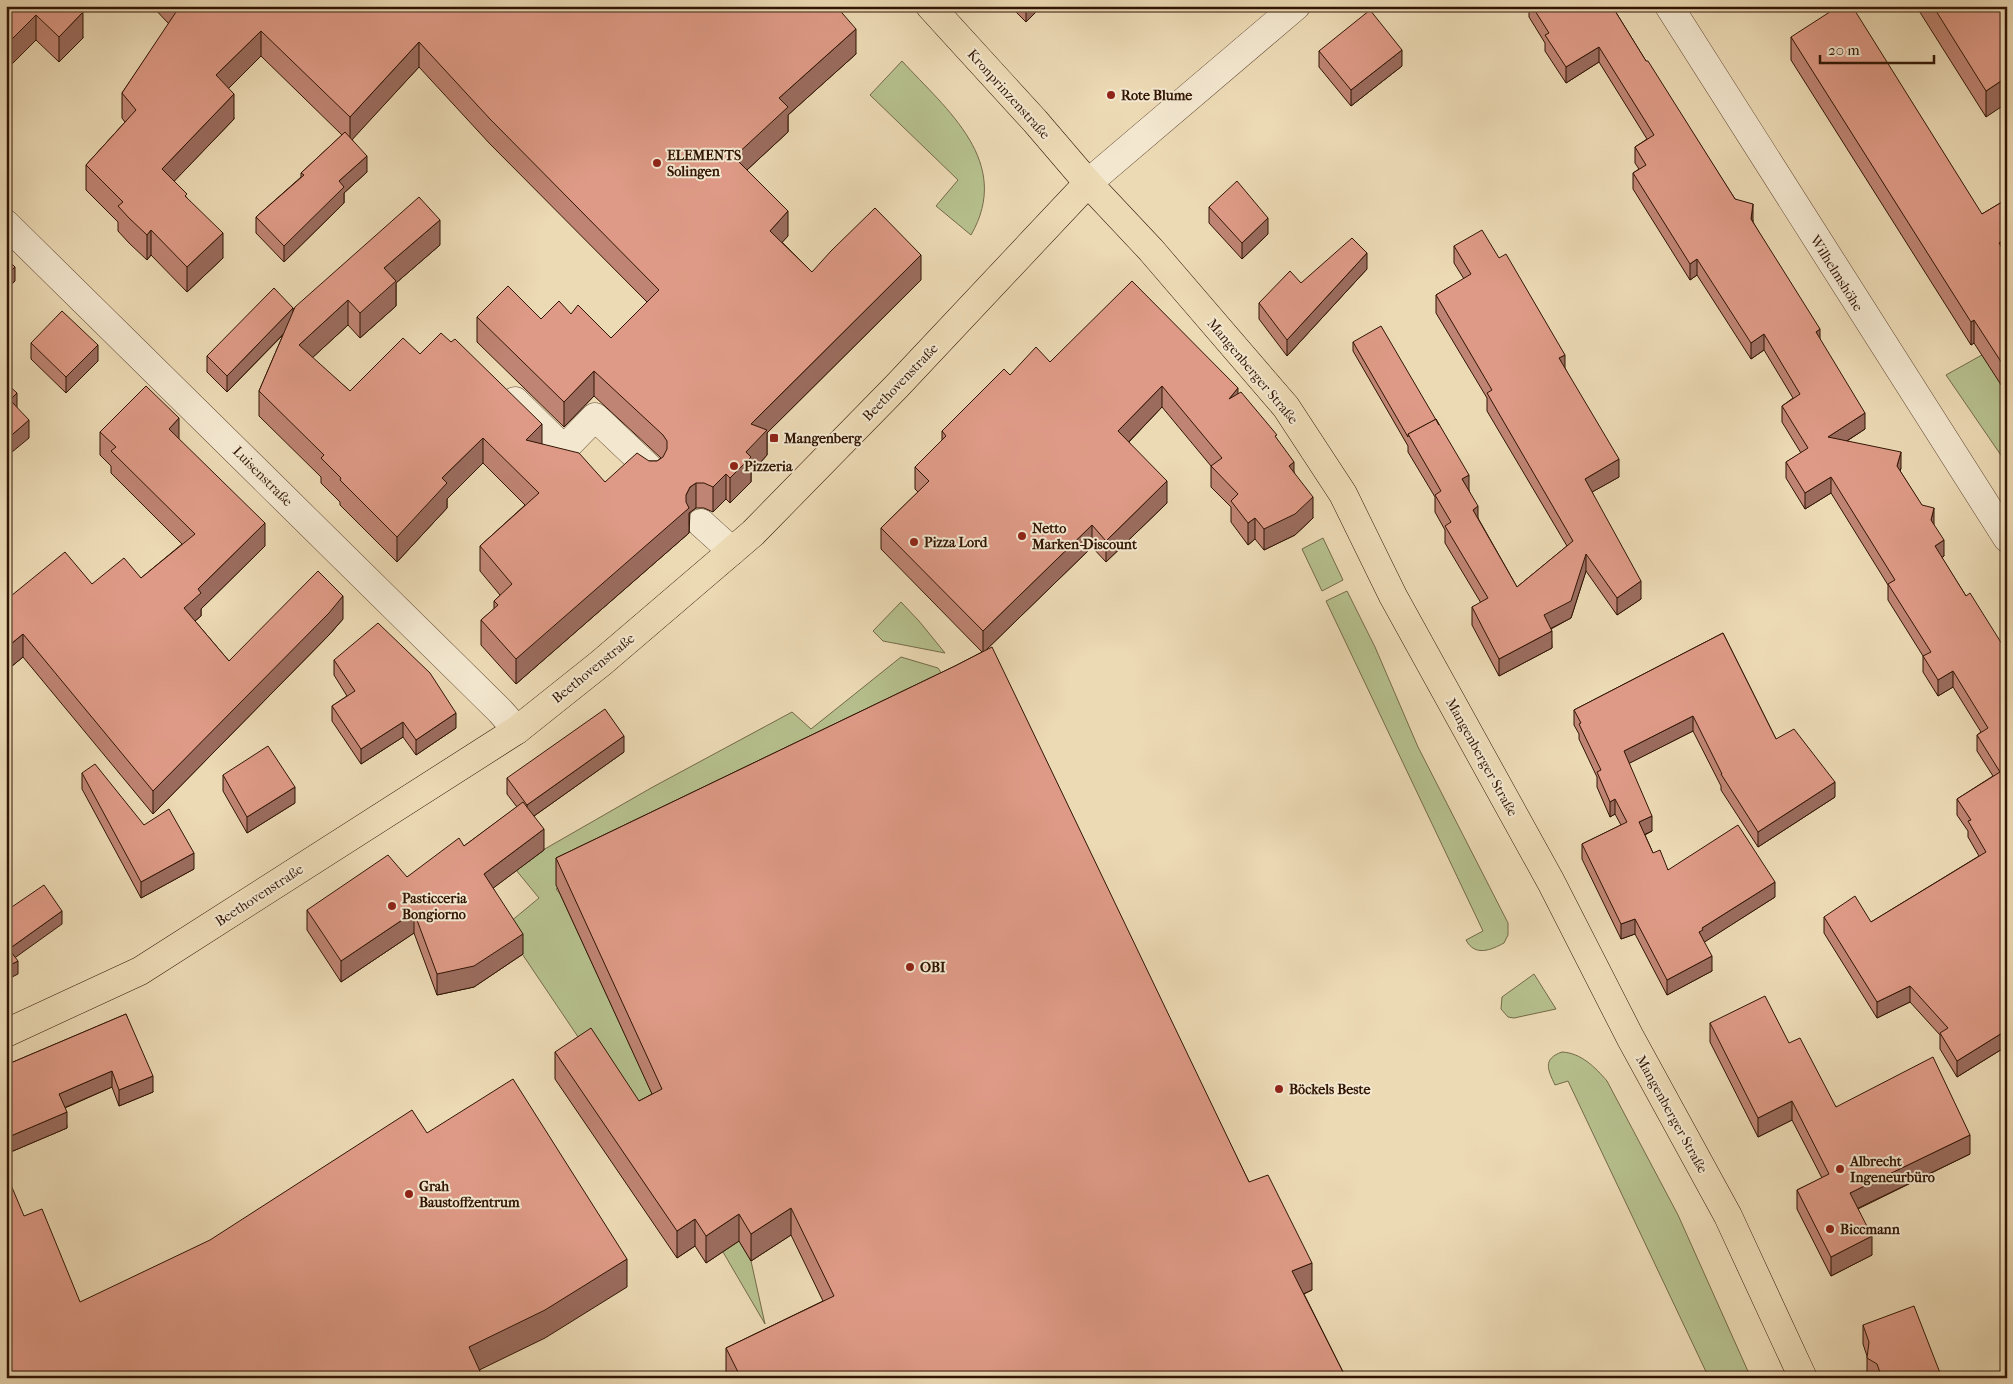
<svg xmlns="http://www.w3.org/2000/svg" width="2013" height="1384" viewBox="0 0 2013 1384" font-family="'IM FELL French Canon',serif">
	<style>
		.green { fill: #b6c08e; stroke: #746a49 }
		.lines { fill: none; stroke-linecap: round; stroke-linejoin: round }
		.minor-casing { stroke: #604630; stroke-width: 29 }
		.major-casing { stroke: #311504; stroke-width: 29 }
		.minor { stroke: #f3e7cf; stroke-width: 28 }
		.major { stroke: #ecdab5; stroke-width: 28 }
		.wall { fill: #bf8473; stroke: #311504 }
		.shaded-wall { fill: #9b6c5e; stroke: #311504 }
		.building { fill: #de9a86; stroke: #311504 }
		.poi-dot { fill: #8f2418; stroke: #f3e7cf; stroke-width: 2 }
		.labels { text-anchor: middle; stroke-width: 4; stroke-linejoin: round; paint-order: stroke }
		.street-label { font-size: 14px; fill: #311504; stroke: #f3e7cf }
		.poi-label { font-size: 14px; font-weight: bold; fill: #311504; stroke: #f3e7cf; text-anchor: start }
	</style>
	<rect width="100%" height="100%" fill="#ecdab5"/>
	<filter id="stains"><feTurbulence type="fractalNoise" baseFrequency=".004" numOctaves="4"/><feColorMatrix values="0 0 0 0 .2 0 0 0 0 .09 0 0 0 0 .02 0 0 0 .5 -.17"/></filter>
	<radialGradient id="worn" r=".72"><stop offset=".6" stop-color="#630" stop-opacity="0"/><stop offset="1" stop-color="#630" stop-opacity=".3"/></radialGradient>
	<!-- green -->
	<g class="green">
		<path d="M 902,61 C 947,110 1013,162 971,235 L 936,206 L 958,180 L 870,95 Z"/>
		<polygon points="2007,341 2007,464 1946,375"/>
		<polygon points="1323,538 1343,580 1322,591 1302,549"/>
		<path d="M 1347,591 L 1375,647 L 1418,747 L 1508,923 L 1508,935 L 1504,943 C 1491,950 1475,957 1466,940 L 1483,931 L 1326,601 Z"/>
		<polygon points="901,602 919,621 945,653 883,641 873,631"/>
		<polygon points="901,657 938,668 955,694 609,860 556,889 560,894 660,1111 751,1261 765,1324 723,1252 504,927 539,898 516,870 543,850 651,788 792,712 811,729"/>
		<polygon points="1534,974 1556,1009 1514,1018 1508,1017 1501,1009 1502,997"/>
		<path d="M 1562,1052 C 1581,1053 1595,1067 1607,1081 L 1678,1215 L 1751,1378 L 1709,1378 L 1568,1081 L 1555,1085 C 1548,1070 1542,1059 1562,1052 Z"/>
	</g>
	<g class="lines">
		<defs>
			<g id="minor">
				<polyline points="1669,6 2007,538"/>
				<polyline points="1088,183 1296,6"/>
				<polyline points="6,224 500,711 517,730"/>
				<polyline points="515,401 564,449 595,417 652,471"/>
				<polyline points="701,523 732,551"/>
			</g>
			<g id="major">
				<polyline points="930,6 1035,121 1088,183 1151,250 1286,407 1343,494 1393,596 1551,882 1630,1037 1728,1216 1803,1378"/>
				<polyline points="6,1033 140,971 517,730 601,663 753,533 897,386 1088,183"/>
			</g>
		</defs>
		<!-- minor casing -->
		<use href="#minor" class="minor-casing"/>
		<!-- major casing -->
		<use href="#major" class="major-casing"/>
		<!-- minor -->
		<use href="#minor" class="minor"/>
		<!-- major -->
		<use href="#major" class="major"/>
	</g>
	<!-- wall -->
	<g class="wall">
		<polygon points="6,6 76,6 83,38 59,62 36,40"/>
		<polygon points="152,6 836,6 856,54 788,115 788,132 747,170 788,236 782,242 812,272 921,280 767,433 767,455 751,473 751,482 730,503 726,499 713,512 704,508 696,508 690,512 689,533 516,684 481,645 481,620 494,609 494,601 500,595 480,571 480,546 525,505 483,463 447,499 447,508 397,562 340,505 340,502 321,483 321,477 259,416 259,391 283,335 227,392 207,372 207,356 293,309 440,245 396,283 396,306 360,338 348,325 312,358 350,391 420,354 542,444 605,482 649,461 657,461 661,458 594,396 564,427 477,342 477,317 541,319 571,314 611,338 647,302 490,144 419,67 352,139 367,172 344,193 344,203 284,262 256,233 256,217 301,177 301,173 342,135 261,56 228,88 234,119 174,181 187,198 223,258 187,292 151,255 147,260 129,243 118,231 118,222 86,190 86,165 125,122 122,118 122,93 169,24"/>
		<polygon points="1010,6 1042,6 1026,22"/>
		<polygon points="1529,6 1612,6 1646,61 1735,199 1753,220 1753,222 1820,340 1865,429 1847,441 1901,468 1900,471 1934,525 1944,556 1942,558 1966,596 2007,652 2007,1046 1957,1077 1940,1049 1940,1035 1910,1002 1877,1018 1824,933 1824,917 1871,922 1979,856 1968,837 1968,831 1957,815 1957,799 1993,776 1977,751 1977,735 1981,732 1953,687 1938,696 1923,672 1923,656 1888,600 1888,585 1831,493 1805,509 1786,478 1786,462 1801,453 1782,422 1782,406 1793,398 1764,350 1751,359 1697,275 1690,280 1633,189 1633,173 1639,169 1635,163 1635,147 1647,139 1599,62 1566,83 1545,51 1545,43 1529,17"/>
		<polygon points="1916,6 2007,6 1986,117"/>
		<polygon points="1791,37 1982,214 2007,199 2007,394 1974,343 1971,345 1791,60"/>
		<polygon points="1319,51 1402,66 1351,106 1319,67"/>
		<polygon points="1209,207 1268,234 1242,259 1209,223"/>
		<polygon points="1454,246 1565,368 1619,477 1592,492 1641,599 1617,615 1586,571 1571,618 1551,629 1552,648 1499,676 1472,625 1472,607 1481,603 1445,543 1445,530 1435,512 1435,497 1408,452 1408,446 1353,351 1353,342 1469,490 1478,518 1517,587 1567,546 1487,411 1487,398 1436,313 1436,295 1464,279 1454,263"/>
		<polygon points="1367,269 1287,356 1259,319 1259,303 1301,283"/>
		<polygon points="31,343 98,361 66,393 31,359"/>
		<polygon points="1050,362 1238,393 1277,439 1294,472 1313,518 1295,535 1264,550 1255,539 1248,545 1231,522 1231,507 1211,487 1211,466 1162,407 1129,442 1167,503 1106,562 1092,547 986,650 1249,1182 1312,1290 1304,1294 1346,1378 728,1378 726,1375 726,1348 823,1301 791,1235 751,1261 739,1241 706,1263 695,1246 677,1258 555,1079 555,1052 639,1101 652,1094 556,885 556,858 955,666 982,652 881,549 881,528 918,492 915,489 915,467 942,441 942,431 1010,375"/>
		<polygon points="100,432 179,439 265,546 201,609 201,616 195,621 229,661 343,619 329,635 153,814 23,657 6,671 6,600 92,584 141,578 182,544 111,473 111,466 100,455"/>
		<polygon points="1723,633 1776,739 1835,797 1758,847 1721,790 1721,786 1693,731 1629,763 1652,831 1645,835 1653,853 1668,870 1775,897 1704,942 1712,971 1667,995 1635,934 1621,939 1582,859 1582,844 1621,825 1615,814 1610,817 1597,787 1597,777 1579,739 1579,734 1574,725 1574,710"/>
		<polygon points="334,660 456,728 416,755 403,737 361,764 332,721 332,706 347,696 334,675"/>
		<polygon points="624,752 534,816 544,850 493,888 523,954 474,987 437,995 414,933 341,982 307,930 307,910 407,877 464,846 517,807 507,794 507,778"/>
		<polygon points="82,773 144,825 194,869 141,898 82,789"/>
		<polygon points="223,775 295,803 247,833 223,791"/>
		<polygon points="126,1014 153,1092 119,1106 112,1087 65,1108 67,1128 6,1154 6,1065"/>
		<polygon points="1710,1023 1789,1043 1836,1107 1970,1154 1858,1209 1872,1255 1831,1276 1797,1209 1797,1190 1822,1178 1792,1120 1758,1137 1710,1042"/>
		<polygon points="1863,1325 1942,1378 1868,1378 1867,1377 1867,1356 1863,1344"/>
	</g>
	<!-- shaded-wall -->
	<g class="shaded-wall">
		<polygon points="1026,6 1042,6 1026,22"/>
		<polygon points="83,12 83,38 59,62 59,37"/>
		<polygon points="36,15 36,40 6,70 6,45"/>
		<polygon points="856,29 856,54 788,115 788,132 734,182 734,157 779,98"/>
		<polygon points="261,31 261,56 216,101 216,75"/>
		<polygon points="419,42 419,67 350,142 350,117"/>
		<polygon points="1599,47 1599,62 1566,83 1566,67"/>
		<polygon points="1402,50 1402,66 1351,106 1351,90"/>
		<polygon points="2007,77 2007,103 1986,117 1986,91"/>
		<polygon points="234,94 234,119 162,194 162,169"/>
		<polygon points="367,156 367,172 344,193 344,203 284,262 284,246 339,181"/>
		<polygon points="1753,204 1753,220 1751,235 1751,219"/>
		<polygon points="788,211 788,236 770,256 770,231"/>
		<polygon points="1268,218 1268,234 1242,259 1242,243"/>
		<polygon points="440,220 440,245 396,283 396,306 360,338 360,313 384,268"/>
		<polygon points="151,230 151,255 147,260 147,235"/>
		<polygon points="223,233 223,258 187,292 187,267"/>
		<polygon points="2007,238 2007,261 1999,243"/>
		<polygon points="1367,253 1367,269 1287,356 1287,340"/>
		<polygon points="921,255 921,280 767,433 767,455 751,473 751,482 730,503 730,478 746,452 751,424"/>
		<polygon points="1697,259 1697,275 1690,280 1690,264"/>
		<polygon points="15,267 15,281 6,290 6,276"/>
		<polygon points="348,300 348,325 299,370 299,345"/>
		<polygon points="293,308 293,324 227,392 227,376"/>
		<polygon points="1974,320 1974,343 1971,345 1971,322"/>
		<polygon points="1820,329 1820,345 1816,332"/>
		<polygon points="1764,334 1764,350 1751,359 1751,343"/>
		<polygon points="98,345 98,361 66,393 66,377"/>
		<polygon points="1565,355 1565,372 1559,358"/>
		<polygon points="594,371 594,396 564,427 564,402"/>
		<polygon points="1162,386 1162,407 1118,453 1118,431"/>
		<polygon points="1238,388 1238,410 1229,399"/>
		<polygon points="17,393 17,411 10,400"/>
		<polygon points="1865,413 1865,429 1828,453 1828,437"/>
		<polygon points="179,418 179,441 169,429"/>
		<polygon points="29,420 29,438 6,457 6,440"/>
		<polygon points="542,424 542,449 526,440"/>
		<polygon points="483,438 483,463 447,499 447,508 397,562 397,537 442,478"/>
		<polygon points="1901,452 1901,468 1897,482 1897,466"/>
		<polygon points="1619,459 1619,477 1585,496 1585,479"/>
		<polygon points="1294,462 1294,483 1289,466"/>
		<polygon points="726,474 726,499 713,512 713,487"/>
		<polygon points="1469,475 1469,493 1462,479"/>
		<polygon points="1831,477 1831,493 1805,509 1805,493"/>
		<polygon points="1167,481 1167,503 1106,562 1106,541"/>
		<polygon points="696,483 696,508 689,513 689,533 516,684 516,659 686,495 690,487"/>
		<polygon points="1313,497 1313,518 1295,535 1264,550 1264,529"/>
		<polygon points="1478,506 1478,524 1473,510"/>
		<polygon points="1934,508 1934,524 1931,536 1931,520"/>
		<polygon points="1255,518 1255,539 1248,545 1248,523"/>
		<polygon points="265,523 265,546 201,609 201,616 184,630 184,608 198,589"/>
		<polygon points="1092,525 1092,547 983,653 983,631"/>
		<polygon points="1944,540 1944,556 1935,562 1935,546"/>
		<polygon points="1586,554 1586,571 1571,618 1544,632 1544,615"/>
		<polygon points="1641,581 1641,599 1617,615 1617,598"/>
		<polygon points="343,596 343,619 329,635 153,814 153,791"/>
		<polygon points="1552,631 1552,648 1499,676 1499,659"/>
		<polygon points="23,634 23,657 6,671 6,648"/>
		<polygon points="1953,671 1953,687 1938,696 1938,680"/>
		<polygon points="456,713 456,728 416,755 416,740"/>
		<polygon points="1693,716 1693,731 1624,766 1624,751"/>
		<polygon points="403,722 403,737 361,764 361,749"/>
		<polygon points="624,736 624,752 527,821 527,805"/>
		<polygon points="10,760 10,783 6,786 6,763"/>
		<polygon points="1835,782 1835,797 1758,847 1758,832"/>
		<polygon points="295,787 295,803 247,833 247,817"/>
		<polygon points="1615,799 1615,814 1610,817 1610,802"/>
		<polygon points="1652,816 1652,831 1639,837 1639,822"/>
		<polygon points="544,829 544,850 484,895 484,874"/>
		<polygon points="194,853 194,869 141,898 141,882"/>
		<polygon points="1775,882 1775,897 1703,943 1699,932 1702,928"/>
		<polygon points="62,911 62,924 9,962 9,949"/>
		<polygon points="414,912 414,933 341,982 341,961"/>
		<polygon points="2007,915 2007,931 2002,918"/>
		<polygon points="1635,919 1635,934 1621,939 1621,924"/>
		<polygon points="523,934 523,954 474,987 437,995 437,974"/>
		<polygon points="1712,956 1712,971 1667,995 1667,980"/>
		<polygon points="18,961 18,974 6,980 6,967"/>
		<polygon points="1910,986 1910,1002 1877,1018 1877,1002"/>
		<polygon points="2007,1030 2007,1046 1957,1077 1957,1061"/>
		<polygon points="112,1071 112,1087 59,1110 59,1094"/>
		<polygon points="153,1076 153,1092 119,1106 119,1090"/>
		<polygon points="1792,1101 1792,1120 1758,1137 1758,1118"/>
		<polygon points="67,1112 67,1128 6,1154 6,1138"/>
		<polygon points="1970,1135 1970,1154 1850,1212 1850,1193"/>
		<polygon points="791,1208 791,1235 751,1261 751,1234"/>
		<polygon points="739,1214 739,1241 706,1263 706,1236"/>
		<polygon points="695,1219 695,1246 677,1258 677,1231"/>
		<polygon points="1872,1236 1872,1255 1831,1276 1831,1257"/>
		<polygon points="627,1259 627,1287 545,1338 469,1375 469,1347"/>
		<polygon points="1312,1263 1312,1290 1292,1299 1292,1271"/>
	</g>
	<!-- building -->
	<g class="building">
		<polygon points="6,6 76,6 83,12 59,37 36,15 6,45"/>
		<polygon points="176,6 836,6 856,29 779,98 788,107 734,157 788,211 770,231 812,272 831,251 875,208 921,255 751,424 767,430 746,452 751,457 730,478 726,474 713,487 704,483 696,483 690,487 686,495 686,502 689,508 516,659 481,620 498,605 494,601 512,584 480,546 539,493 483,438 442,478 447,483 397,537 340,480 341,478 321,458 324,455 259,391 295,307 419,197 440,220 384,268 396,281 360,313 348,300 299,345 350,391 403,338 420,354 441,333 451,342 455,339 542,424 526,440 579,453 605,482 637,453 649,461 657,461 663,457 667,449 667,441 663,435 594,371 564,402 477,317 508,286 541,319 559,301 571,314 578,305 611,338 659,290 490,119 419,42 350,117 261,31 216,75 234,94 162,169 187,194 185,196 223,233 187,267 151,230 147,235 129,218 118,206 123,202 86,165 136,110 122,93 178,9"/>
		<polygon points="1532,6 1612,6 1646,61 1648,61 1735,199 1753,204 1751,219 1820,329 1816,332 1865,413 1828,437 1901,452 1897,466 1922,505 1934,508 1931,520 1944,540 1935,546 1966,596 1970,593 2007,652 2007,915 2002,918 2007,925 2007,1030 1957,1061 1940,1033 1948,1028 1910,986 1877,1002 1824,917 1855,896 1871,922 1986,852 1968,821 1971,820 1957,799 2000,772 1977,735 1988,728 1953,671 1938,680 1923,656 1931,652 1888,584 1895,580 1831,477 1805,493 1786,462 1808,448 1782,406 1800,394 1764,334 1751,343 1697,259 1690,264 1633,173 1646,165 1635,147 1654,135 1599,47 1566,67 1545,35 1549,33"/>
		<polygon points="1839,6 1852,6 1982,214 2007,199 2007,238 1999,243 2007,255 2007,371 1974,320 1971,322 1791,37"/>
		<polygon points="1933,6 2007,6 2007,77 1986,91"/>
		<polygon points="1370,10 1402,50 1351,90 1319,51"/>
		<polygon points="345,132 367,156 339,181 344,187 284,246 256,217 304,175 301,173"/>
		<polygon points="1237,181 1268,218 1242,243 1209,207"/>
		<polygon points="1482,230 1499,258 1506,254 1565,355 1559,358 1619,459 1585,479 1641,581 1617,598 1586,554 1571,601 1544,615 1552,631 1499,659 1472,607 1488,598 1445,526 1451,522 1435,495 1441,491 1408,434 1436,419 1469,475 1462,479 1478,506 1473,510 1517,587 1573,541 1487,393 1492,390 1436,295 1471,274 1454,246"/>
		<polygon points="1352,238 1367,253 1287,340 1259,303 1290,271 1301,283"/>
		<polygon points="6,258 15,267 6,276"/>
		<polygon points="1132,281 1238,388 1229,399 1241,392 1277,435 1275,436 1294,462 1289,466 1313,497 1295,514 1264,529 1255,518 1248,523 1231,501 1238,494 1211,466 1222,458 1162,386 1118,431 1167,481 1106,541 1092,525 983,631 881,528 929,481 915,467 946,436 942,431 1004,369 1010,375 1036,347 1050,362"/>
		<polygon points="274,288 293,308 227,376 207,356"/>
		<polygon points="62,311 98,345 66,377 31,343"/>
		<polygon points="1381,326 1439,425 1436,419 1408,434 1408,437 1353,342"/>
		<polygon points="6,383 17,393 10,400 29,420 6,440"/>
		<polygon points="146,386 179,418 169,429 265,523 198,589 201,593 184,608 229,661 318,571 343,596 329,613 153,791 23,634 6,648 6,600 65,552 92,584 124,558 141,578 195,534 111,451 116,447 100,432"/>
		<polygon points="378,623 430,673 456,713 416,740 403,722 361,749 332,706 355,691 334,660"/>
		<polygon points="1723,633 1776,739 1794,729 1835,782 1758,832 1721,774 1722,774 1693,716 1624,751 1652,816 1639,822 1653,853 1660,850 1668,870 1738,825 1775,882 1702,928 1703,930 1699,932 1712,956 1667,980 1635,919 1621,924 1582,844 1627,822 1615,799 1610,802 1597,772 1601,770 1579,724 1581,723 1574,710"/>
		<polygon points="992,647 1249,1182 1268,1175 1312,1263 1292,1271 1346,1378 741,1378 726,1348 834,1296 791,1208 751,1234 739,1214 706,1236 695,1219 677,1231 555,1052 591,1028 639,1101 662,1089 556,858 955,666"/>
		<polygon points="605,709 624,736 527,805 507,778"/>
		<polygon points="268,746 295,787 247,817 223,775"/>
		<polygon points="6,755 10,760 6,763"/>
		<polygon points="95,764 144,825 169,809 194,853 141,882 82,773"/>
		<polygon points="523,802 544,829 484,874 523,934 474,966 437,974 414,912 341,961 307,910 388,855 407,877 459,838 464,846"/>
		<polygon points="44,885 62,911 9,949 18,961 6,967 6,911"/>
		<polygon points="1765,996 1789,1043 1800,1038 1836,1107 1933,1057 1970,1135 1850,1193 1872,1236 1831,1257 1797,1190 1829,1174 1792,1101 1758,1118 1710,1023"/>
		<polygon points="126,1014 153,1076 119,1090 112,1071 59,1094 67,1112 6,1138 6,1065"/>
		<polygon points="513,1079 627,1259 545,1310 469,1347 483,1378 6,1378 6,1187 11,1185 24,1216 42,1209 80,1302 210,1240 412,1110 427,1133"/>
		<polygon points="1914,1306 1942,1378 1882,1378 1877,1364 1867,1358 1869,1342 1863,1325"/>
	</g>
	<!-- markers -->
	<g class="poi-dot">
		<circle cx="1111" cy="95" r="5"/>
		<circle cx="657" cy="163" r="5"/>
		<rect x="769" y="433" width="10" height="10" rx="2.5"/>
		<circle cx="734" cy="466" r="5"/>
		<circle cx="1022" cy="536" r="5"/>
		<circle cx="914" cy="542" r="5"/>
		<circle cx="392" cy="906" r="5"/>
		<circle cx="910" cy="967" r="5"/>
		<circle cx="1279" cy="1089" r="5"/>
		<circle cx="1840" cy="1169" r="5"/>
		<circle cx="409" cy="1194" r="5"/>
		<circle cx="1830" cy="1229" r="5"/>
	</g>
	<g class="labels">
		<!-- street labels -->
		<g class="street-label">
			<text transform="translate(1009 94) rotate(48)" y="5">Kronprinzenstraße</text>
			<text transform="translate(1837 273) rotate(58)" y="5">Wilhelmshöhe</text>
			<text transform="translate(1253 371) rotate(50)" y="5">Mangenberger Straße</text>
			<text transform="translate(900 382) rotate(-46)" y="5">Beethovenstraße</text>
			<text transform="translate(263 476) rotate(45)" y="5">Luisenstraße</text>
			<text transform="translate(593 668) rotate(-39)" y="5">Beethovenstraße</text>
			<text transform="translate(1482 757) rotate(61)" y="5">Mangenberger Straße</text>
			<text transform="translate(259 895) rotate(-33)" y="5">Beethovenstraße</text>
			<text transform="translate(1672 1114) rotate(61)" y="5">Mangenberger Straße</text>
		</g>
		<!-- poi labels -->
		<g class="poi-label">
			<text x="1121" y="100">Rote Blume</text>
			<text x="667" y="160">ELEMENTS<tspan x="667" dy="16">Solingen</tspan></text>
			<text x="784" y="443">Mangenberg</text>
			<text x="744" y="471">Pizzeria</text>
			<text x="1032" y="533">Netto<tspan x="1032" dy="16">Marken-Discount</tspan></text>
			<text x="924" y="547">Pizza Lord</text>
			<text x="402" y="903">Pasticceria<tspan x="402" dy="16">Bongiorno</tspan></text>
			<text x="920" y="972">OBI</text>
			<text x="1289" y="1094">Böckels Beste</text>
			<text x="1850" y="1166">Albrecht<tspan x="1850" dy="16">Ingeneurbüro</tspan></text>
			<text x="419" y="1191">Grah<tspan x="419" dy="16">Baustoffzentrum</tspan></text>
			<text x="1840" y="1234">Biccmann</text>
		</g>
	</g>
	<!-- margin -->
	<rect width="2013" height="1384" fill="none" stroke="#ecdab5" stroke-width="25"/>
	<rect x="8" y="8" width="1998" height="1369" fill="none" stroke="#311504" stroke-width="2.5"/>
	<rect x="12" y="12" width="1988" height="1359" fill="none" stroke="#311504"/>
	<!-- scale -->
	<path d="M1820 55v8h114v-8" fill="none" stroke="#311504" stroke-width="2.5"/>
	<text x="1828" y="55" font-size="15" fill="#311504" stroke="#f3e7cf" stroke-width="4" paint-order="stroke">20 m</text>
	<rect width="100%" height="100%" filter="url(#stains)"/>
	<rect width="100%" height="100%" fill="url(#worn)"/>
</svg>
